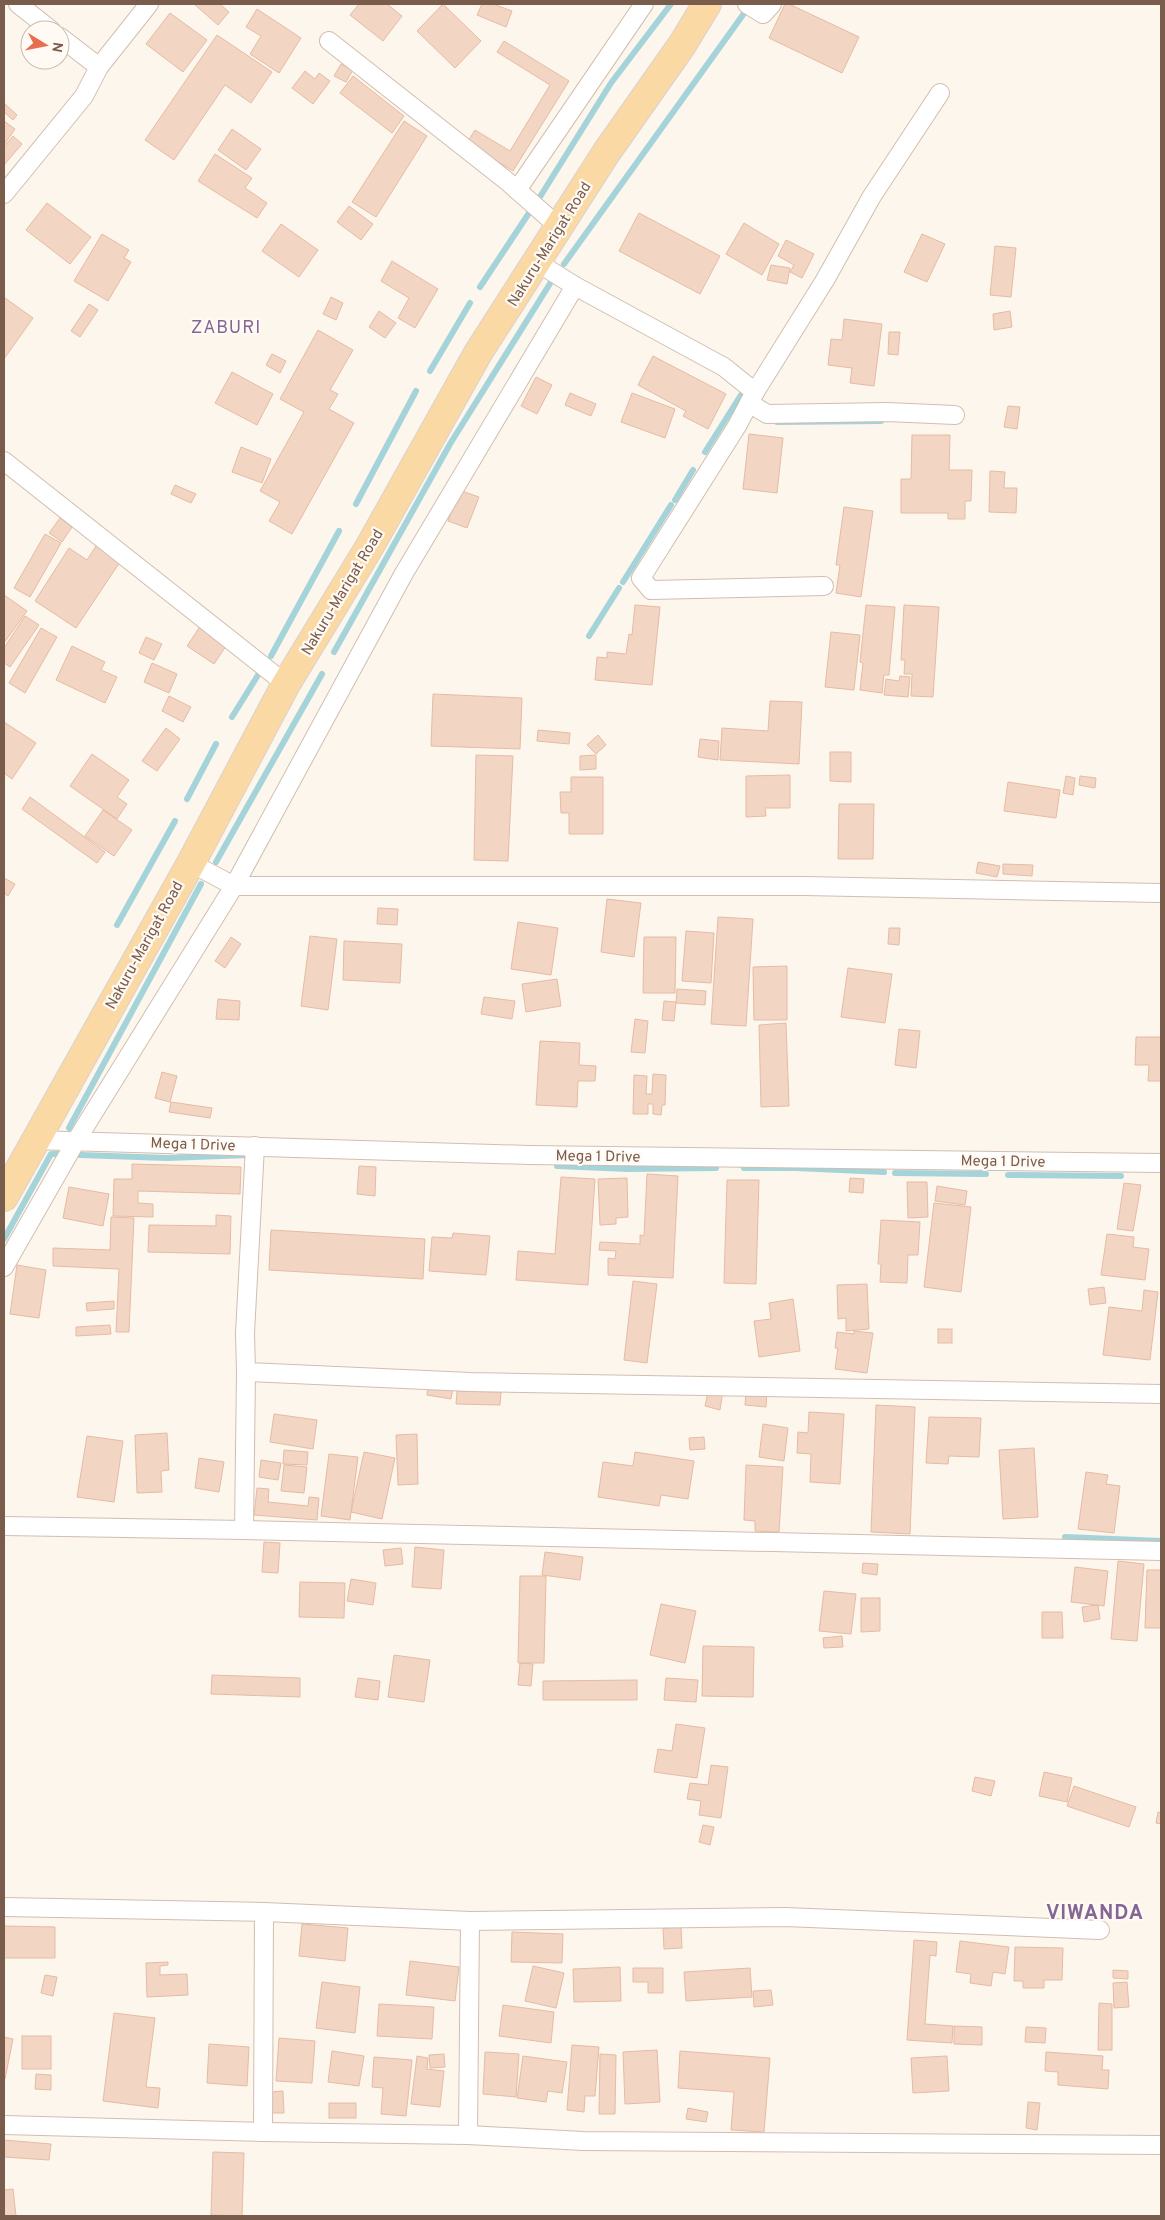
<svg xmlns="http://www.w3.org/2000/svg" width="1165" height="2220" viewBox="0 0 1165 2220" font-family="Overpass,sans-serif">
	<style>
		.lines { fill: none; stroke-linecap: round; stroke-linejoin: round }
		.stream { stroke: #a5d3da; stroke-width: 6 }
		.building { fill: #f3d5c3; stroke: #e6bba3 }
		.street-casing { stroke: #d1beb0; stroke-width: 20 }
		.primary-casing { stroke: #dad1cd; stroke-width: 30 }
		.street { stroke: #fff; stroke-width: 18 }
		.primary { stroke: #fbd9a5; stroke-width: 28 }
		.labels { text-anchor: middle; stroke-width: 4.5; stroke-linejoin: round; paint-order: stroke }
		.street-label { font-size: 15px; fill: #7a5c4d; stroke: #fffaf3 }
		.quarter-label { font-size: 18px; letter-spacing: 1px; fill: #846695; stroke: #fffaf3 }
		.district-label { font-size: 20px; font-weight: bold; letter-spacing: 1px; fill: #846695; stroke: #fffaf3 }
	</style>
	<rect width="100%" height="100%" fill="#fdf6ec"/>
	<g class="lines">
		<!-- stream -->
		<g class="stream">
			<polyline points="538,200 611,83 671,4"/>
			<polyline points="564,264 745,12"/>
			<polyline points="480,287 529,213"/>
			<polyline points="430,371 470,303"/>
			<polyline points="777,422 881,421"/>
			<polyline points="705,452 741,395"/>
			<polyline points="675,500 693,470"/>
			<polyline points="356,504 416,391"/>
			<polyline points="623,582 671,505"/>
			<polyline points="589,636 619,588"/>
			<polyline points="334,652 450,444 551,282"/>
			<polyline points="271,656 339,531"/>
			<polyline points="232,717 258,675"/>
			<polyline points="187,799 216,744"/>
			<polyline points="216,862 322,674"/>
			<polyline points="117,925 175,821"/>
			<polyline points="69,1128 201,884"/>
			<polyline points="80,1155 167,1158 249,1155"/>
			<polyline points="557,1166 628,1169 716,1168"/>
			<polyline points="744,1168 796,1168 884,1172"/>
			<polyline points="895,1173 986,1174"/>
			<polyline points="1008,1175 1121,1176"/>
			<polyline points="4,1239 51,1154 64,1154"/>
			<polyline points="1065,1537 1161,1541"/>
		</g>
	</g>
	<!-- building -->
	<g class="building">
		<polygon points="194,4 220,4 229,12 218,25"/>
		<polygon points="359,4 387,4 402,16 383,41 350,15"/>
		<polygon points="443,4 481,41 455,68 417,31"/>
		<polygon points="482,4 493,4 512,11 506,27 477,15"/>
		<polygon points="785,4 789,4 859,37 842,73 769,38"/>
		<polygon points="257,9 301,38 279,73 250,54 261,36 246,27"/>
		<polygon points="170,13 207,40 183,72 146,44"/>
		<polygon points="217,35 272,72 251,103 225,85 174,160 145,140"/>
		<polygon points="504,41 569,81 513,171 467,143 475,130 510,151 550,85 497,52"/>
		<polygon points="341,64 353,70 346,82 334,76"/>
		<polygon points="305,71 315,79 319,73 330,81 313,104 292,88"/>
		<polygon points="353,76 404,116 392,133 340,93"/>
		<polygon points="4,103 17,115 13,120 4,112"/>
		<polygon points="4,121 15,129 4,145"/>
		<polygon points="404,121 427,136 376,217 352,202"/>
		<polygon points="232,129 261,149 246,170 218,150"/>
		<polygon points="13,136 22,144 4,165 4,147"/>
		<polygon points="215,154 252,178 245,188 267,203 257,218 198,181"/>
		<polygon points="47,203 91,237 70,264 26,230"/>
		<polygon points="349,206 373,224 361,240 337,222"/>
		<polygon points="639,213 720,256 700,294 619,251"/>
		<polygon points="744,223 779,244 762,275 726,254"/>
		<polygon points="281,224 318,250 299,277 262,251"/>
		<polygon points="102,234 129,250 124,258 131,262 108,301 74,281"/>
		<polygon points="922,234 945,244 927,282 904,272"/>
		<polygon points="786,240 814,254 802,278 790,272 794,265 778,256"/>
		<polygon points="995,246 1016,248 1011,297 990,295"/>
		<polygon points="392,261 438,289 415,328 398,318 409,298 381,281"/>
		<polygon points="771,265 790,268 787,284 767,280"/>
		<polygon points="331,297 343,303 336,320 323,314"/>
		<polygon points="5,298 33,318 4,359 4,300"/>
		<polygon points="89,304 98,310 80,337 71,331"/>
		<polygon points="379,311 396,323 385,338 369,327"/>
		<polygon points="1010,311 1012,327 994,330 993,314"/>
		<polygon points="844,319 882,324 874,386 850,383 852,368 828,365 831,339 842,340"/>
		<polygon points="318,330 353,350 330,390 338,394 329,409 354,423 292,534 269,521 280,502 260,491 304,412 280,399"/>
		<polygon points="889,332 900,332 898,355 888,354"/>
		<polygon points="272,354 286,361 280,373 266,365"/>
		<polygon points="653,356 726,394 708,429 683,416 686,411 638,385"/>
		<polygon points="232,372 273,394 257,425 215,403"/>
		<polygon points="536,377 552,385 537,414 521,406"/>
		<polygon points="570,393 596,404 591,416 565,405"/>
		<polygon points="632,393 675,409 665,438 621,422"/>
		<polygon points="1008,406 1020,407 1017,429 1004,427"/>
		<polygon points="749,434 783,438 777,493 743,489"/>
		<polygon points="912,435 950,435 949,470 972,470 971,501 965,501 965,519 948,519 948,513 901,513 901,479 911,479"/>
		<polygon points="241,447 271,459 262,483 232,472"/>
		<polygon points="990,471 1005,472 1004,488 1017,488 1016,513 989,512"/>
		<polygon points="175,485 196,494 191,503 171,494"/>
		<polygon points="459,490 479,497 467,528 448,521"/>
		<polygon points="844,507 873,511 861,597 836,593 840,565 836,565"/>
		<polygon points="60,518 72,527 62,542 49,533"/>
		<polygon points="45,534 61,543 30,597 14,588"/>
		<polygon points="96,546 120,562 76,628 35,601 69,548 87,560"/>
		<polygon points="4,595 27,611 4,643"/>
		<polygon points="635,605 660,607 652,685 595,680 597,657 607,658 607,652 626,654 629,634 632,635"/>
		<polygon points="866,605 895,607 889,675 884,675 882,693 860,690 863,663 860,662"/>
		<polygon points="904,605 939,607 933,697 911,696 912,674 904,674 905,660 901,660"/>
		<polygon points="25,616 39,625 10,667 4,663 4,648"/>
		<polygon points="201,625 228,643 214,664 187,646"/>
		<polygon points="41,628 57,637 25,693 9,683"/>
		<polygon points="831,632 860,635 854,690 825,687"/>
		<polygon points="146,637 162,644 154,660 139,653"/>
		<polygon points="72,646 105,662 101,670 117,677 105,703 56,680"/>
		<polygon points="152,663 177,674 169,693 144,682"/>
		<polygon points="900,676 910,677 908,697 884,695 886,679 899,681"/>
		<polygon points="433,694 522,698 520,749 431,746"/>
		<polygon points="169,696 191,707 183,722 162,711"/>
		<polygon points="770,701 802,702 799,764 720,760 722,728 768,731"/>
		<polygon points="4,722 36,743 12,779 4,773"/>
		<polygon points="166,728 180,739 157,771 142,761"/>
		<polygon points="538,730 570,733 569,744 537,741"/>
		<polygon points="598,735 606,745 596,754 587,745"/>
		<polygon points="700,739 719,741 718,760 698,757"/>
		<polygon points="830,752 851,752 851,782 830,781"/>
		<polygon points="92,754 129,780 117,797 127,804 117,819 70,786"/>
		<polygon points="476,755 513,756 508,861 474,860"/>
		<polygon points="596,755 596,769 580,770 580,756"/>
		<polygon points="790,775 790,808 765,808 766,816 746,817 746,776"/>
		<polygon points="1066,776 1075,778 1073,795 1063,793"/>
		<polygon points="1080,776 1096,778 1095,788 1079,785"/>
		<polygon points="571,777 603,777 603,834 569,834 569,813 561,813 560,792 571,792"/>
		<polygon points="1008,782 1060,790 1056,818 1004,811"/>
		<polygon points="30,797 105,852 97,863 22,809"/>
		<polygon points="839,804 874,804 873,859 838,859"/>
		<polygon points="103,810 132,830 114,856 85,836"/>
		<polygon points="978,862 1000,866 997,877 976,873"/>
		<polygon points="1003,864 1033,865 1032,876 1003,874"/>
		<polygon points="4,878 15,884 8,896 4,893"/>
		<polygon points="607,899 641,903 634,957 601,952"/>
		<polygon points="378,908 398,909 397,925 377,924"/>
		<polygon points="718,917 753,919 746,1026 711,1024"/>
		<polygon points="518,922 558,928 551,975 511,969"/>
		<polygon points="889,928 900,928 899,945 888,944"/>
		<polygon points="686,931 714,933 711,983 682,981"/>
		<polygon points="310,936 337,939 328,1010 301,1006"/>
		<polygon points="231,937 241,944 225,968 215,961"/>
		<polygon points="644,937 676,937 675,993 643,993"/>
		<polygon points="344,941 402,944 400,983 343,980"/>
		<polygon points="787,966 787,1020 754,1020 753,967"/>
		<polygon points="848,968 892,974 885,1023 841,1017"/>
		<polygon points="557,979 561,1006 526,1012 522,984"/>
		<polygon points="677,989 706,991 705,1005 676,1003"/>
		<polygon points="484,997 515,1001 512,1019 481,1014"/>
		<polygon points="218,999 240,1001 239,1020 216,1019"/>
		<polygon points="664,1001 676,1002 674,1021 662,1020"/>
		<polygon points="635,1019 648,1021 645,1053 631,1052"/>
		<polygon points="786,1023 789,1106 761,1107 759,1025"/>
		<polygon points="899,1029 920,1031 916,1068 895,1065"/>
		<polygon points="1136,1037 1161,1037 1161,1081 1148,1081 1149,1065 1135,1065"/>
		<polygon points="540,1041 580,1043 579,1065 596,1066 595,1081 578,1081 577,1107 536,1105"/>
		<polygon points="162,1072 177,1076 170,1102 155,1098"/>
		<polygon points="653,1074 666,1075 665,1105 662,1105 661,1115 653,1114 653,1104 648,1104 648,1114 633,1114 634,1075 647,1076 646,1094 652,1094"/>
		<polygon points="171,1102 212,1108 210,1118 169,1112"/>
		<polygon points="132,1164 241,1167 240,1194 138,1191 138,1203 153,1204 153,1217 113,1216 114,1179 132,1179"/>
		<polygon points="359,1166 376,1167 375,1196 357,1194"/>
		<polygon points="647,1174 678,1176 673,1278 608,1275 608,1258 615,1259 616,1251 599,1250 600,1242 640,1244 640,1235 644,1236"/>
		<polygon points="561,1177 595,1179 588,1285 516,1280 518,1251 555,1254"/>
		<polygon points="627,1178 628,1217 616,1218 616,1224 600,1225 598,1179"/>
		<polygon points="850,1178 864,1179 863,1193 849,1192"/>
		<polygon points="727,1180 759,1180 756,1284 724,1283"/>
		<polygon points="907,1182 927,1182 928,1217 908,1218"/>
		<polygon points="1124,1183 1141,1185 1133,1231 1117,1229"/>
		<polygon points="937,1186 967,1191 965,1205 935,1201"/>
		<polygon points="69,1187 109,1194 103,1226 63,1218"/>
		<polygon points="934,1203 971,1207 961,1292 924,1287"/>
		<polygon points="216,1215 231,1216 230,1254 148,1252 149,1225 216,1226"/>
		<polygon points="111,1217 134,1218 129,1332 116,1332 119,1269 53,1266 53,1248 110,1250"/>
		<polygon points="881,1220 920,1222 918,1255 908,1255 907,1283 880,1282 881,1264 878,1264"/>
		<polygon points="271,1230 425,1239 423,1279 269,1270"/>
		<polygon points="453,1233 490,1236 486,1275 429,1271 432,1237 452,1238"/>
		<polygon points="1107,1234 1134,1237 1133,1247 1149,1249 1145,1280 1101,1275"/>
		<polygon points="17,1265 46,1270 39,1318 10,1314"/>
		<polygon points="633,1281 657,1284 647,1363 624,1360"/>
		<polygon points="867,1284 869,1329 846,1331 846,1318 838,1319 837,1285"/>
		<polygon points="1104,1287 1106,1303 1090,1305 1088,1289"/>
		<polygon points="1144,1290 1158,1292 1150,1360 1103,1355 1109,1307 1142,1311"/>
		<polygon points="793,1299 800,1351 759,1357 754,1321 771,1319 769,1303"/>
		<polygon points="114,1301 114,1309 87,1311 86,1303"/>
		<polygon points="110,1325 111,1334 76,1336 76,1327"/>
		<rect x="938" y="1329" width="14" height="14"/>
		<polygon points="854,1331 873,1333 867,1373 835,1369 838,1348 835,1348 837,1332 854,1334"/>
		<polygon points="428,1385 453,1388 451,1399 427,1395"/>
		<polygon points="709,1388 723,1391 720,1410 705,1406"/>
		<polygon points="746,1390 767,1391 766,1407 745,1405"/>
		<polygon points="457,1391 501,1392 500,1405 456,1404"/>
		<polygon points="876,1405 915,1407 910,1534 871,1532"/>
		<polygon points="809,1412 844,1414 840,1484 810,1482 811,1454 797,1453 798,1432 808,1433"/>
		<polygon points="274,1414 317,1420 313,1449 270,1442"/>
		<polygon points="929,1417 981,1418 979,1457 949,1456 948,1464 926,1463"/>
		<polygon points="763,1424 788,1428 784,1461 759,1457"/>
		<polygon points="167,1433 169,1470 161,1471 162,1492 137,1493 135,1435"/>
		<polygon points="417,1434 418,1484 398,1485 396,1435"/>
		<polygon points="87,1436 123,1441 114,1502 77,1497"/>
		<polygon points="704,1437 705,1449 690,1450 689,1438"/>
		<polygon points="1034,1448 1038,1517 1003,1519 999,1450"/>
		<polygon points="284,1450 308,1452 307,1465 283,1464"/>
		<polygon points="364,1452 395,1458 382,1519 351,1512"/>
		<polygon points="635,1452 694,1461 688,1499 661,1495 659,1506 598,1497 603,1462 633,1466"/>
		<polygon points="329,1454 358,1457 350,1520 321,1516"/>
		<polygon points="199,1458 224,1462 219,1492 195,1488"/>
		<polygon points="261,1460 281,1463 278,1480 259,1477"/>
		<polygon points="284,1465 307,1467 304,1493 281,1491"/>
		<polygon points="746,1465 783,1467 779,1532 755,1531 755,1521 744,1520"/>
		<polygon points="1086,1472 1108,1475 1106,1484 1120,1486 1114,1533 1078,1529"/>
		<polygon points="257,1488 269,1489 268,1502 308,1506 309,1497 319,1498 317,1520 254,1515"/>
		<polygon points="264,1542 280,1543 278,1573 262,1572"/>
		<polygon points="415,1547 444,1550 441,1589 412,1587"/>
		<polygon points="401,1548 403,1564 385,1566 383,1550"/>
		<polygon points="545,1552 583,1557 580,1580 542,1575"/>
		<polygon points="1118,1561 1144,1564 1137,1641 1111,1639"/>
		<polygon points="863,1563 878,1564 877,1575 862,1573"/>
		<polygon points="1075,1567 1108,1571 1104,1606 1071,1602"/>
		<polygon points="1147,1570 1161,1570 1161,1628 1145,1628"/>
		<polygon points="520,1576 546,1576 544,1663 518,1663"/>
		<polygon points="351,1579 376,1583 373,1605 347,1601"/>
		<polygon points="300,1582 345,1583 344,1618 299,1617"/>
		<polygon points="824,1591 856,1594 851,1634 819,1631"/>
		<polygon points="861,1598 880,1598 880,1631 861,1632"/>
		<polygon points="661,1604 696,1611 685,1663 650,1655"/>
		<polygon points="1098,1605 1100,1619 1084,1622 1082,1607"/>
		<polygon points="1042,1612 1062,1612 1063,1638 1042,1638"/>
		<polygon points="842,1636 843,1647 824,1648 823,1638"/>
		<polygon points="703,1646 754,1647 753,1697 702,1696"/>
		<polygon points="394,1655 430,1660 424,1702 388,1697"/>
		<polygon points="520,1663 533,1664 531,1686 518,1685"/>
		<polygon points="212,1675 300,1678 300,1697 211,1694"/>
		<polygon points="358,1678 380,1681 378,1700 355,1697"/>
		<polygon points="666,1678 698,1680 696,1702 664,1700"/>
		<polygon points="637,1680 637,1700 543,1700 543,1681"/>
		<polygon points="676,1724 705,1728 697,1778 654,1772 658,1749 672,1751"/>
		<polygon points="711,1765 728,1767 721,1818 699,1815 701,1801 687,1799 690,1783 708,1785"/>
		<polygon points="1044,1772 1072,1778 1067,1802 1039,1796"/>
		<polygon points="975,1777 995,1781 991,1796 972,1791"/>
		<polygon points="1074,1786 1136,1807 1129,1827 1067,1806"/>
		<polygon points="1158,1812 1161,1813 1161,1824 1156,1823"/>
		<polygon points="703,1825 714,1827 710,1845 699,1842"/>
		<polygon points="302,1924 348,1928 345,1961 299,1956"/>
		<polygon points="4,1926 55,1927 55,1958 4,1958"/>
		<polygon points="681,1927 682,1948 664,1949 663,1928"/>
		<polygon points="512,1932 563,1934 562,1963 511,1962"/>
		<polygon points="914,1940 937,1942 936,1956 930,1955 925,2024 953,2026 952,2043 907,2040"/>
		<polygon points="960,1941 1009,1947 1005,1974 993,1972 991,1986 970,1983 971,1974 956,1972"/>
		<polygon points="1015,1947 1063,1948 1062,1980 1044,1980 1044,1988 1023,1988 1023,1981 1014,1981"/>
		<polygon points="410,1961 459,1967 455,2001 406,1995"/>
		<polygon points="168,1962 168,1965 160,1966 160,1975 187,1974 188,1995 147,1997 146,1963"/>
		<polygon points="533,1966 564,1973 556,2008 525,2001"/>
		<polygon points="620,1967 621,2001 574,2002 573,1969"/>
		<polygon points="633,1968 663,1968 663,1993 648,1993 648,1982 633,1982"/>
		<polygon points="750,1968 752,1997 686,2001 684,1972"/>
		<polygon points="1113,1970 1128,1971 1128,1979 1113,1978"/>
		<polygon points="45,1975 57,1977 53,1996 41,1993"/>
		<polygon points="322,1982 360,1987 355,2033 316,2028"/>
		<polygon points="1127,1982 1129,2007 1114,2008 1113,1983"/>
		<polygon points="771,1990 773,2005 754,2007 753,1991"/>
		<polygon points="1099,2003 1112,2004 1112,2050 1098,2050"/>
		<polygon points="379,2004 434,2007 432,2039 377,2036"/>
		<polygon points="503,2005 554,2012 551,2043 499,2036"/>
		<polygon points="114,2013 155,2018 146,2087 160,2088 158,2108 103,2101"/>
		<polygon points="954,2026 982,2027 982,2045 954,2044"/>
		<polygon points="1026,2027 1046,2028 1045,2043 1025,2042"/>
		<rect x="22" y="2036" width="29" height="33"/>
		<polygon points="4,2037 13,2039 5,2079 4,2079"/>
		<polygon points="279,2038 315,2041 312,2083 276,2081"/>
		<polygon points="209,2044 249,2047 247,2086 207,2083"/>
		<polygon points="572,2045 599,2047 595,2096 585,2096 584,2112 567,2110"/>
		<polygon points="657,2050 660,2102 625,2104 623,2052"/>
		<polygon points="332,2051 364,2056 359,2086 328,2082"/>
		<polygon points="680,2051 770,2058 764,2132 731,2130 734,2092 678,2088"/>
		<polygon points="485,2052 519,2054 516,2097 483,2094"/>
		<polygon points="1046,2052 1103,2056 1102,2070 1109,2070 1108,2089 1058,2085 1058,2072 1045,2071"/>
		<polygon points="444,2054 445,2067 430,2068 429,2055"/>
		<polygon points="600,2054 616,2055 615,2114 599,2114"/>
		<polygon points="417,2056 428,2058 427,2069 444,2071 440,2107 411,2104"/>
		<polygon points="523,2056 567,2062 562,2093 548,2091 546,2102 517,2098"/>
		<polygon points="947,2056 949,2091 913,2093 911,2058"/>
		<polygon points="374,2057 412,2060 406,2116 381,2114 383,2088 372,2087"/>
		<polygon points="36,2074 51,2075 51,2090 35,2089"/>
		<polygon points="283,2091 284,2113 271,2113 271,2092"/>
		<polygon points="1028,2102 1040,2103 1037,2130 1026,2128"/>
		<rect x="329" y="2103" width="27" height="15"/>
		<polygon points="688,2108 708,2112 706,2122 686,2119"/>
		<polygon points="4,2140 51,2144 49,2160 4,2157"/>
		<polygon points="213,2152 244,2153 242,2216 211,2215"/>
		<polygon points="13,2189 16,2216 4,2216 4,2190"/>
	</g>
	<g class="lines">
		<defs>
			<g id="street">
				<polyline points="18,4 51,30"/>
				<polyline points="747,4 763,14 772,4"/>
				<polyline points="60,37 99,67"/>
				<polyline points="329,41 508,182 559,227"/>
				<polyline points="517,190 644,4"/>
				<polyline points="4,194 84,96 99,67 149,4"/>
				<polyline points="538,263 575,286 724,367 755,392 737,426 641,578 651,590 824,586"/>
				<polyline points="755,392 825,280 872,196 940,93"/>
				<polyline points="749,403 767,414 887,412 955,415"/>
				<polyline points="4,461 286,684"/>
				<polyline points="191,863 234,886 804,886 1161,893"/>
				<polyline points="34,1140 529,1155 1161,1163"/>
				<polyline points="255,1146 245,1333 246,1372 470,1382 1161,1394"/>
				<polyline points="4,1267 76,1141 234,886 403,575 575,286"/>
				<polyline points="4,1526 244,1530 1161,1551"/>
				<polyline points="244,1530 246,1372"/>
				<polyline points="4,1907 264,1912 470,1921 785,1917 1100,1930"/>
				<polyline points="4,2125 263,2132 468,2135 583,2141 1161,2145"/>
				<polyline points="263,2132 264,1912"/>
				<polyline points="468,2135 470,1921"/>
			</g>
			<polyline id="primary" points="4,1197 191,863 286,684 370,546 478,353 606,153 682,45 707,4"/>
		</defs>
		<!-- street casing -->
		<use href="#street" class="street-casing"/>
		<!-- primary casing -->
		<use href="#primary" class="primary-casing"/>
		<!-- street -->
		<use href="#street" class="street"/>
		<!-- primary -->
		<use href="#primary" class="primary"/>
	</g>
	<g class="labels">
		<!-- street labels -->
		<g class="street-label">
			<text transform="translate(549 244) rotate(-58)" y="5">Nakuru-Marigat Road</text>
			<text transform="translate(342 592) rotate(-59)" y="5">Nakuru-Marigat Road</text>
			<text transform="translate(144 945) rotate(-61)" y="5">Nakuru-Marigat Road</text>
			<text transform="translate(193 1144) rotate(2)" y="5">Mega 1 Drive</text>
			<text transform="translate(598 1156) rotate(1)" y="5">Mega 1 Drive</text>
			<text transform="translate(1003 1161) rotate(1)" y="5">Mega 1 Drive</text>
		</g>
		<!-- quarter labels -->
		<g class="quarter-label">
			<text x="226" y="333">ZABURI</text>
		</g>
		<!-- district labels -->
		<g class="district-label">
			<text x="1095" y="1919">VIWANDA</text>
		</g>
	</g>
	<!-- border -->
	<rect width="1165" height="2220" fill="none" stroke="#7a5c4d" stroke-width="10"/>
	<!-- north arrow -->
	<g transform="translate(45 45) rotate(100)"><circle r="24" fill="#fffaf3" stroke="#cabbb1"/>
	<path d="M0-4L9 19L0 12L-9 19Z" fill="#e76f51"/>
	<text y="-8" font-size="14" font-weight="bold" text-anchor="middle" fill="#7a5c4d">N</text>
	</g>
</svg>
